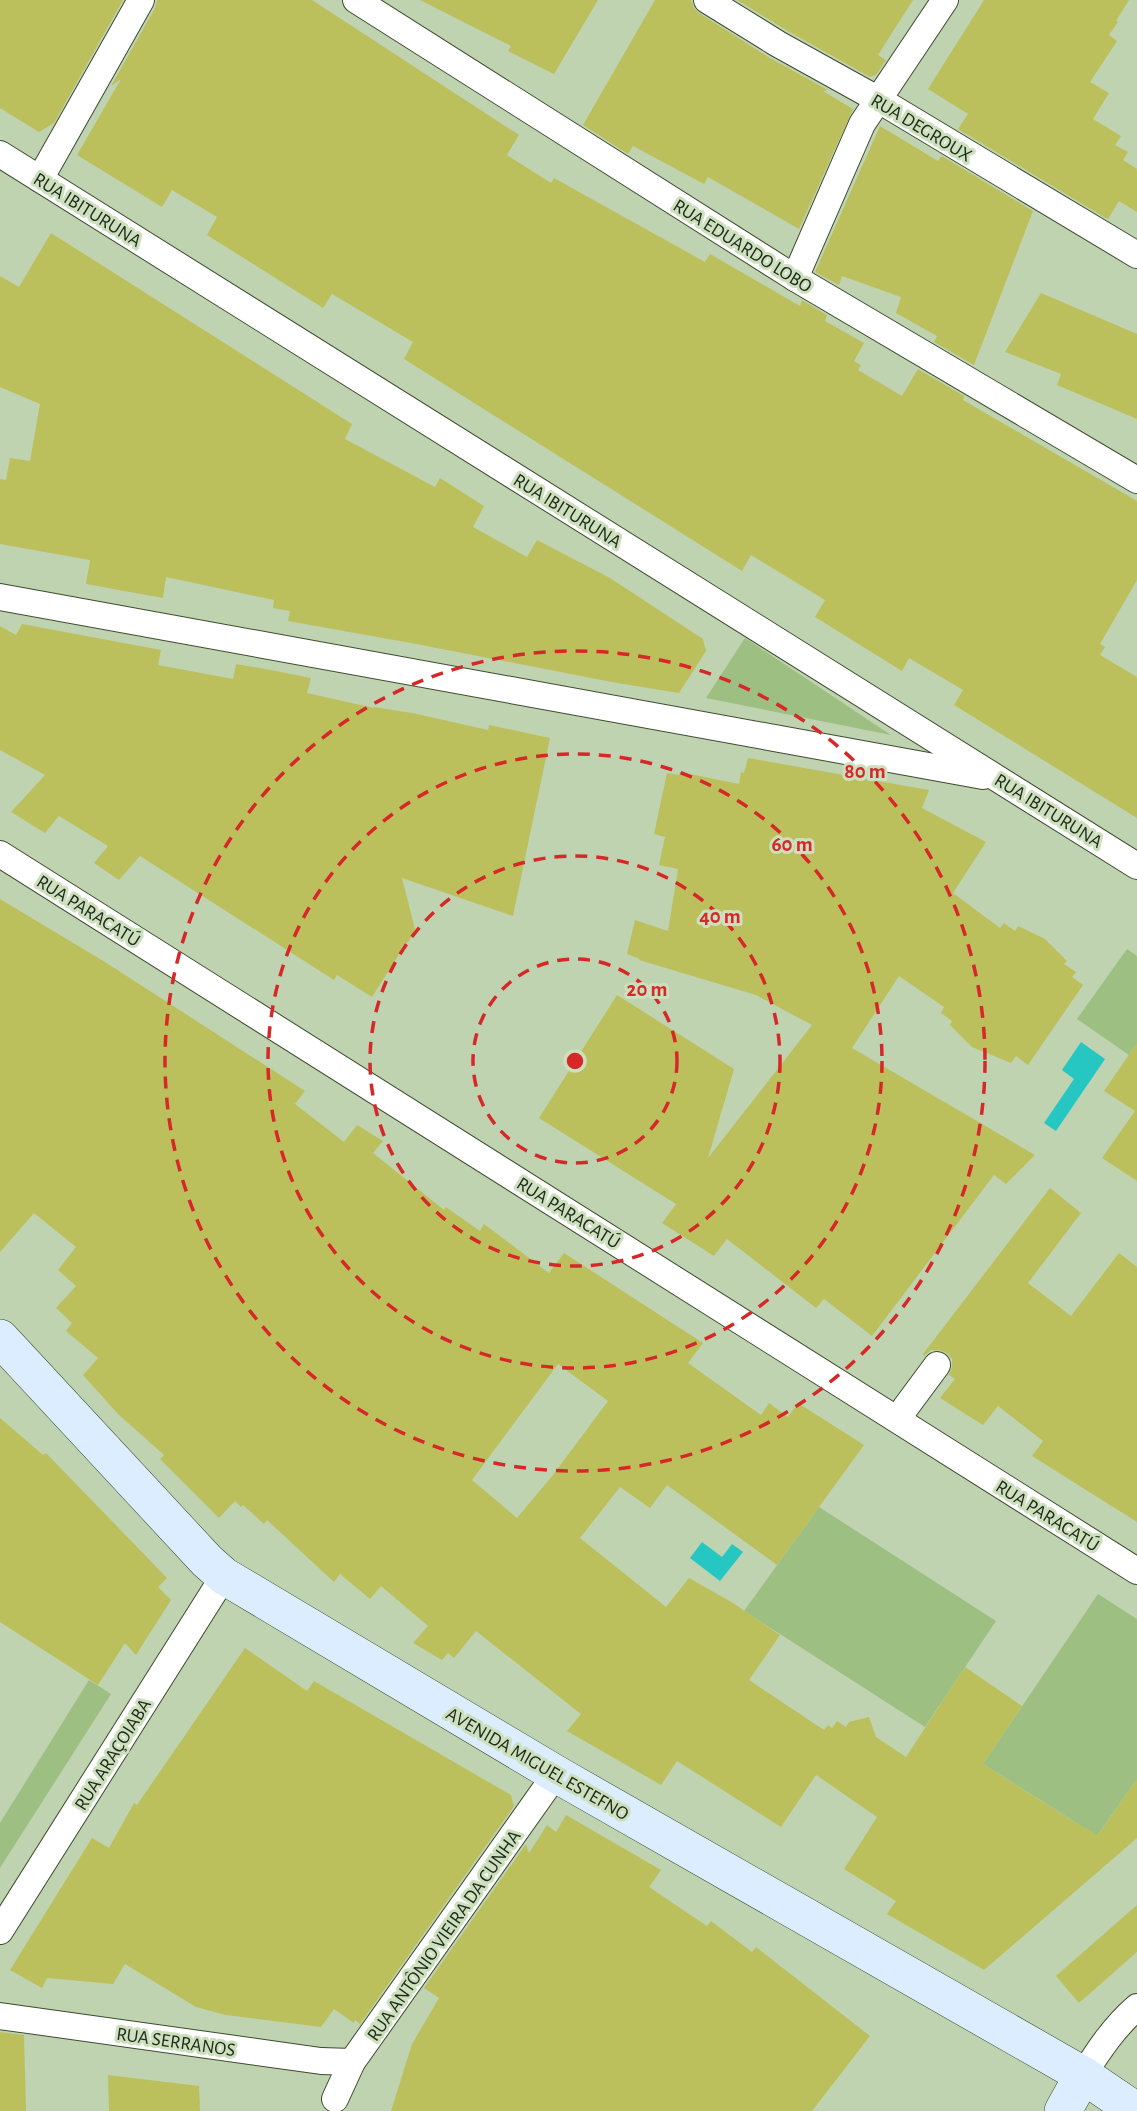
<svg xmlns="http://www.w3.org/2000/svg" width="1137" height="2111" viewBox="0 0 1137 2111" font-family="'Alegreya Sans',sans-serif">
	<style>
		.green { fill: #9dbf81 }
		.water { fill: #26c7c2 }
		.building { fill: #bbc05d; fill-rule: evenodd }
		.lines { fill: none; stroke-linecap: round; stroke-linejoin: round }
		.street-casing { stroke: #3c4c2e; stroke-width: 28 }
		.secondary-casing { stroke: #3c4c2e; stroke-width: 38 }
		.street { stroke: #fff; stroke-width: 26 }
		.secondary { stroke: #dcedff; stroke-width: 37 }
		.ring { fill: none; stroke: #d62828; stroke-width: 3.5; stroke-dasharray: 12 9 }
		.labels { text-anchor: middle; stroke-width: 6; stroke-linejoin: round; paint-order: stroke }
		.street-label { font-size: 19px; fill: #222a1c; stroke: #cce0bd }
		.centre { fill: #d62828; stroke: #cce0bd; stroke-width: 3.5 }
		.ring-label { font-size: 21px; text-anchor: middle; font-weight: bold; fill: #d62828; stroke: #cce0bd; stroke-width: 6; stroke-linejoin: round; paint-order: stroke }
	</style>
	<rect width="100%" height="100%" fill="#bfd3b0"/>
	<!-- green -->
	<g class="green">
		<polygon points="745,638 891,735 706,698"/>
		<polygon points="1127,949 1137,956 1137,1043 1129,1055 1077,1019"/>
		<polygon points="819,1507 996,1621 925,1727 744,1611"/>
		<polygon points="1098,1594 1137,1619 1137,1779 1097,1836 983,1764"/>
		<polygon points="89,1680 111,1694 0,1868 0,1823"/>
	</g>
	<!-- water -->
	<g class="water">
		<polygon points="1081,1042 1105,1059 1056,1131 1044,1123 1074,1079 1062,1070"/>
		<polygon points="702,1542 722,1557 732,1544 743,1552 720,1581 690,1558"/>
	</g>
	<!-- building -->
	<g class="building">
		<polygon points="0,0 123,0 54,123 39,132 0,108"/>
		<polygon points="157,0 312,0 519,135 507,155 551,183 554,178 705,262 710,254 800,306 802,300 827,315 825,321 864,343 854,361 861,365 858,370 902,396 918,369 964,396 963,400 1137,501 1137,580 1100,644 1105,647 1100,655 1137,677 1137,818 954,705 963,690 909,658 902,671 815,617 825,600 751,555 742,571 404,359 413,342 332,294 323,308 207,235 217,217 172,190 162,207 77,155 121,79 111,86 155,8"/>
		<polygon points="420,0 598,0 554,74 508,51 511,46"/>
		<polygon points="655,0 691,0 694,8 699,13 770,58 828,90 823,91 853,109 799,229 708,177 704,184 633,146 628,154 583,125"/>
		<polygon points="737,0 913,0 878,55 886,60 876,75 870,77 786,30"/>
		<polygon points="984,0 1129,0 1116,21 1118,22 1109,35 1117,41 1090,82 1109,93 1093,119 1121,136 1115,145 1128,152 1123,160 1137,169 1137,212 1119,201 1108,219 1104,217 958,129 968,114 928,89"/>
		<polygon points="880,126 938,161 942,156 1033,211 974,365 934,342 937,336 896,313 901,297 842,276 839,285 815,272"/>
		<polygon points="51,233 352,424 345,439 435,487 440,478 484,506 473,527 527,557 537,540 610,578 703,639 706,651 679,693 617,683 411,643 288,621 290,611 273,608 274,600 166,577 163,598 86,584 90,560 0,544 0,479 6,480 10,458 30,461 40,404 0,387 0,276 19,287"/>
		<polygon points="1041,293 1137,334 1137,419 1057,385 1061,374 1005,352"/>
		<polygon points="22,624 161,650 158,665 233,679 236,664 271,670 311,678 307,693 374,708 374,707 412,713 488,730 489,725 550,738 513,916 402,878 415,929 409,941 402,946 398,956 372,997 337,975 334,980 140,856 119,880 94,863 108,846 59,816 45,833 11,812 45,775 0,750 0,626 16,635"/>
		<polygon points="748,758 929,790 922,808 986,842 953,893 1000,928 1004,923 1015,931 1018,926 1045,939 1067,961 1064,964 1076,972 1072,977 1083,985 1028,1065 1016,1056 1011,1063 972,1047 950,1025 952,1021 941,1013 944,1007 899,976 852,1048 1035,1155 1006,1184 994,1175 872,1336 824,1299 816,1308 727,1239 714,1256 662,1223 676,1204 539,1118 617,995 734,1069 708,1158 812,1025 756,995 639,960 640,959 627,954 635,920 668,931 678,869 659,865 665,837 654,834 667,773 679,775 680,772 739,784 741,772 744,773"/>
		<path d="M 0,899 L 105,962 L 305,1091 L 295,1104 L 344,1142 L 357,1125 L 383,1141 L 373,1153 L 444,1210 L 446,1207 L 480,1231 L 484,1224 L 549,1273 L 564,1253 L 703,1343 L 688,1363 L 761,1415 L 769,1403 L 788,1417 L 798,1403 L 864,1445 L 777,1565 L 667,1485 L 650,1508 L 620,1487 L 580,1538 L 666,1607 L 689,1578 L 733,1603 L 780,1635 L 749,1680 L 824,1730 L 828,1725 L 832,1728 L 837,1721 L 846,1727 L 849,1722 L 869,1717 L 876,1737 L 906,1757 L 965,1667 L 1022,1706 L 983,1764 L 1073,1821 L 1098,1835 L 1137,1779 L 1137,1838 L 984,1970 L 887,1914 L 896,1901 L 844,1869 L 877,1817 L 816,1775 L 781,1827 L 677,1761 L 661,1785 L 567,1731 L 581,1714 L 476,1631 L 454,1658 L 448,1653 L 442,1660 L 413,1643 L 428,1626 L 381,1586 L 370,1599 L 340,1574 L 334,1582 L 267,1520 L 264,1524 L 243,1505 L 241,1507 L 235,1501 L 219,1518 L 160,1459 L 164,1455 L 118,1414 L 83,1375 L 98,1358 L 66,1331 L 72,1323 L 56,1308 L 76,1286 L 58,1270 L 76,1247 L 34,1213 L 0,1252 ZM 558,1364 L 608,1401 L 553,1475 L 517,1518 L 472,1480 Z"/>
		<polygon points="1137,1043 1137,1181 1102,1158 1135,1111 1104,1091"/>
		<polygon points="1050,1188 1081,1213 1028,1283 1071,1316 1119,1253 1137,1267 1137,1522 1032,1456 1043,1441 998,1406 983,1425 940,1398 955,1379 949,1375 952,1367 952,1359 947,1353 939,1350 931,1350 924,1356 923,1354"/>
		<polygon points="0,1418 43,1455 46,1453 167,1578 158,1587 171,1600 136,1655 125,1643 98,1685 0,1622"/>
		<polygon points="245,1648 307,1691 314,1681 511,1795 514,1806 360,2024 355,2020 354,2023 334,2009 321,2027 226,2015 196,2007 125,1964 113,1984 47,1978 42,1988 10,1970 92,1838 109,1848 134,1803 137,1805"/>
		<polygon points="566,1815 661,1870 649,1887 707,1926 711,1921 752,1952 756,1947 870,2036 812,2111 391,2111 412,2044 439,1998 424,1988 526,1844 529,1853 547,1825 556,1832"/>
		<polygon points="1137,1905 1137,1952 1079,2003 1056,1976"/>
		<polygon points="0,2032 24,2035 26,2111 0,2111"/>
		<polygon points="108,2075 199,2086 200,2111 109,2111"/>
	</g>
	<g class="lines">
		<defs>
			<g id="street">
				<polyline points="356,0 795,278 1137,480"/>
				<polyline points="707,0 778,44 879,100 1137,255"/>
				<polyline points="0,154 1137,866"/>
				<polyline points="40,179 141,0"/>
				<polyline points="795,278 862,124 945,0"/>
				<polyline points="0,597 983,776"/>
				<polyline points="0,854 1137,1571"/>
				<polyline points="897,1419 937,1365"/>
				<polyline points="0,1931 224,1576"/>
				<polyline points="0,2016 321,2061 352,2062"/>
				<path d="M 1083,2075 C 1099,2050 1114,2027 1137,2007"/>
				<polyline points="335,2099 352,2062 556,1774"/>
			</g>
			<g id="secondary">
				<polyline points="0,1338 207,1561 224,1576 556,1774 1083,2075 1136,2111"/>
				<polyline points="1063,2111 1083,2075"/>
			</g>
		</defs>
		<!-- street casing -->
		<use href="#street" class="street-casing"/>
		<!-- secondary casing -->
		<use href="#secondary" class="secondary-casing"/>
		<!-- street -->
		<use href="#street" class="street"/>
		<!-- secondary -->
		<use href="#secondary" class="secondary"/>
	</g>
	<!-- distance rings -->
	<g class="ring">
		<circle cx="575" cy="1061" r="102"/>
		<circle cx="575" cy="1061" r="205"/>
		<circle cx="575" cy="1061" r="307"/>
		<circle cx="575" cy="1061" r="410"/>
	</g>
	<g class="labels">
		<!-- street labels -->
		<g class="street-label">
			<text transform="translate(922 127) rotate(31)" y="7">RUA DEGROUX</text>
			<text transform="translate(88 209) rotate(32)" y="7">RUA IBITURUNA</text>
			<text transform="translate(743 245) rotate(32)" y="7">RUA EDUARDO LOBO</text>
			<text transform="translate(568 510) rotate(32)" y="7">RUA IBITURUNA</text>
			<text transform="translate(1049 810) rotate(32)" y="7">RUA IBITURUNA</text>
			<text transform="translate(89 910) rotate(32)" y="7">RUA PARACATÚ</text>
			<text transform="translate(569 1212) rotate(32)" y="7">RUA PARACATÚ</text>
			<text transform="translate(1048 1515) rotate(32)" y="7">RUA PARACATÚ</text>
			<text transform="translate(112 1754) rotate(-58)" y="7">RUA ARAÇOIABA</text>
			<text transform="translate(538 1763) rotate(30)" y="7">AVENIDA MIGUEL ESTEFNO</text>
			<text transform="translate(443 1935) rotate(-55)" y="7">RUA ANTÔNIO VIEIRA DA CUNHA</text>
			<text transform="translate(176 2041) rotate(8)" y="7">RUA SERRANOS</text>
		</g>
	</g>
	<circle cx="575" cy="1061" r="10" class="centre"/>
	<g class="ring-label">
		<text x="865" y="778">80 m</text>
		<text x="792" y="851">60 m</text>
		<text x="720" y="923">40 m</text>
		<text x="647" y="996">20 m</text>
	</g>
</svg>
